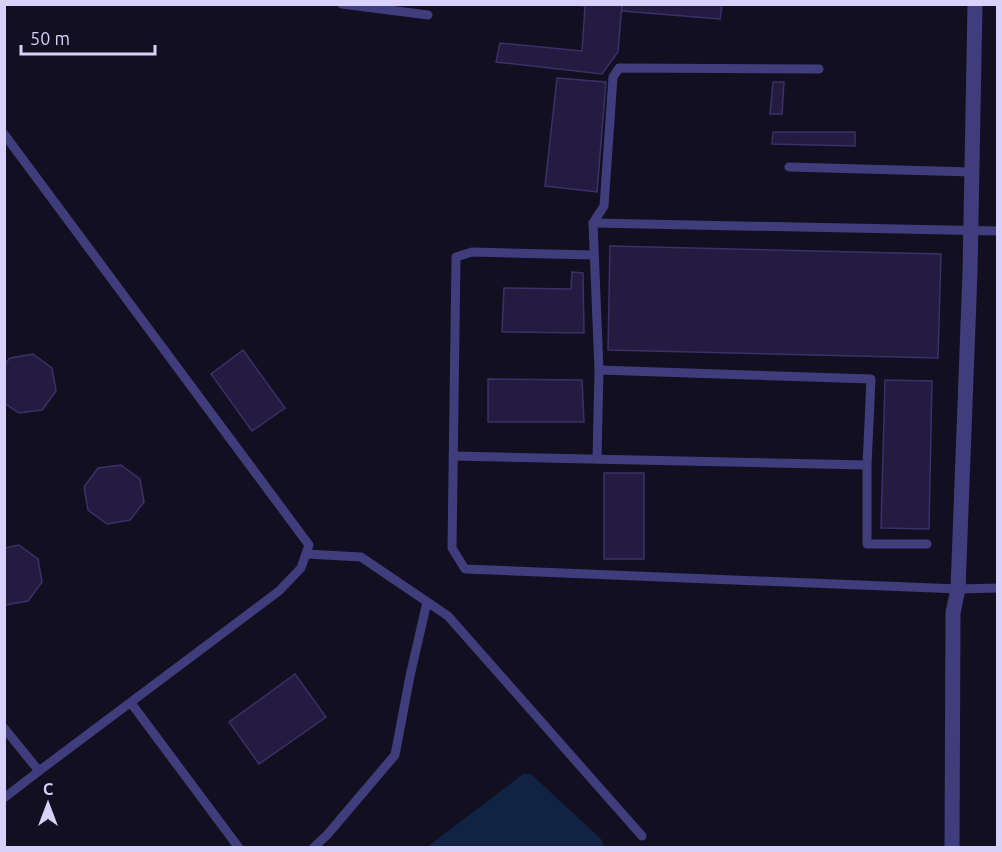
<svg xmlns="http://www.w3.org/2000/svg" width="1002" height="852" viewBox="0 0 1002 852" font-family="Ubuntu,sans-serif">
	<style>
		.water { fill: #112342 }
		.building { fill: #241c40; stroke: #3c306a; stroke-width: 1.5 }
		.lines { fill: none; stroke-linecap: round; stroke-linejoin: round }
		.lane { stroke: #403d7c; stroke-width: 9 }
		.street { stroke: #403d7c; stroke-width: 15 }
	</style>
	<rect width="100%" height="100%" fill="#120f20"/>
	<!-- water -->
	<polygon class="water" points="523,774 531,774 601,839 604,847 427,847"/>
	<!-- building -->
	<g class="building">
		<polygon points="568,4 622,4 618,52 602,74 496,62 500,43 582,51 585,6"/>
		<polygon points="622,4 722,4 720,19 622,11"/>
		<polygon points="557,78 606,82 597,192 545,186"/>
		<polygon points="773,82 784,82 782,114 770,114"/>
		<polygon points="773,132 855,132 855,146 772,144"/>
		<polygon points="610,246 941,254 938,358 608,350"/>
		<polygon points="572,272 583,273 584,333 502,332 504,288 571,289"/>
		<polygon points="243,350 285,408 252,431 211,374"/>
		<polygon points="33,354 52,368 56,391 42,410 19,413 4,403 4,365 10,358"/>
		<polygon points="488,379 582,380 584,422 488,422"/>
		<polygon points="885,380 932,381 929,529 881,528"/>
		<polygon points="121,465 140,479 144,502 130,520 107,524 88,510 84,487 98,468"/>
		<rect x="604" y="473" width="40" height="86"/>
		<polygon points="19,545 38,559 42,582 28,601 5,605 4,548"/>
		<polygon points="295,674 326,717 259,764 229,722"/>
	</g>
	<g class="lines">
		<!-- lane -->
		<g class="lane">
			<polyline points="342,4 428,15"/>
			<polyline points="4,134 309,545 301,568 279,591 39,771"/>
			<polyline points="789,167 972,172"/>
			<polyline points="593,223 998,231"/>
			<polyline points="593,255 472,252 456,257 452,548 465,569 958,589 998,588"/>
			<polyline points="599,370 871,379 867,465 867,544 927,544"/>
			<polyline points="453,456 867,465"/>
			<polyline points="597,459 599,370 593,223 604,206 613,77 619,68 819,69"/>
			<polyline points="306,554 361,557 448,616 642,836"/>
			<polyline points="131,703 239,848"/>
			<polyline points="4,728 39,771 4,798"/>
			<polyline points="313,848 327,835 395,755 410,676 427,602"/>
		</g>
		<!-- street -->
		<polyline class="street" points="952,848 953,613 958,589 970,272 975,4"/>
	</g>
	<!-- border -->
	<rect width="1002" height="852" fill="none" stroke="#d7d1fc" stroke-width="12"/>
	<!-- north arrow -->
	<g transform="translate(48 804)" stroke="#120f20" stroke-width="4.5" paint-order="stroke">
	<path d="M0-4.5L10 22L0 15L-10 22Z" fill="#d7d1fc"/>
	<text y="-9" font-size="16" font-weight="bold" text-anchor="middle" fill="#d7d1fc">С</text>
	</g>
	<!-- scale -->
	<path d="M21 45v9h134v-9" fill="none" stroke="#d7d1fc" stroke-width="3"/>
	<text x="30" y="45" font-size="18" fill="#d7d1fc" stroke="#120f20" stroke-width="4.5" paint-order="stroke">50 m</text>
</svg>
